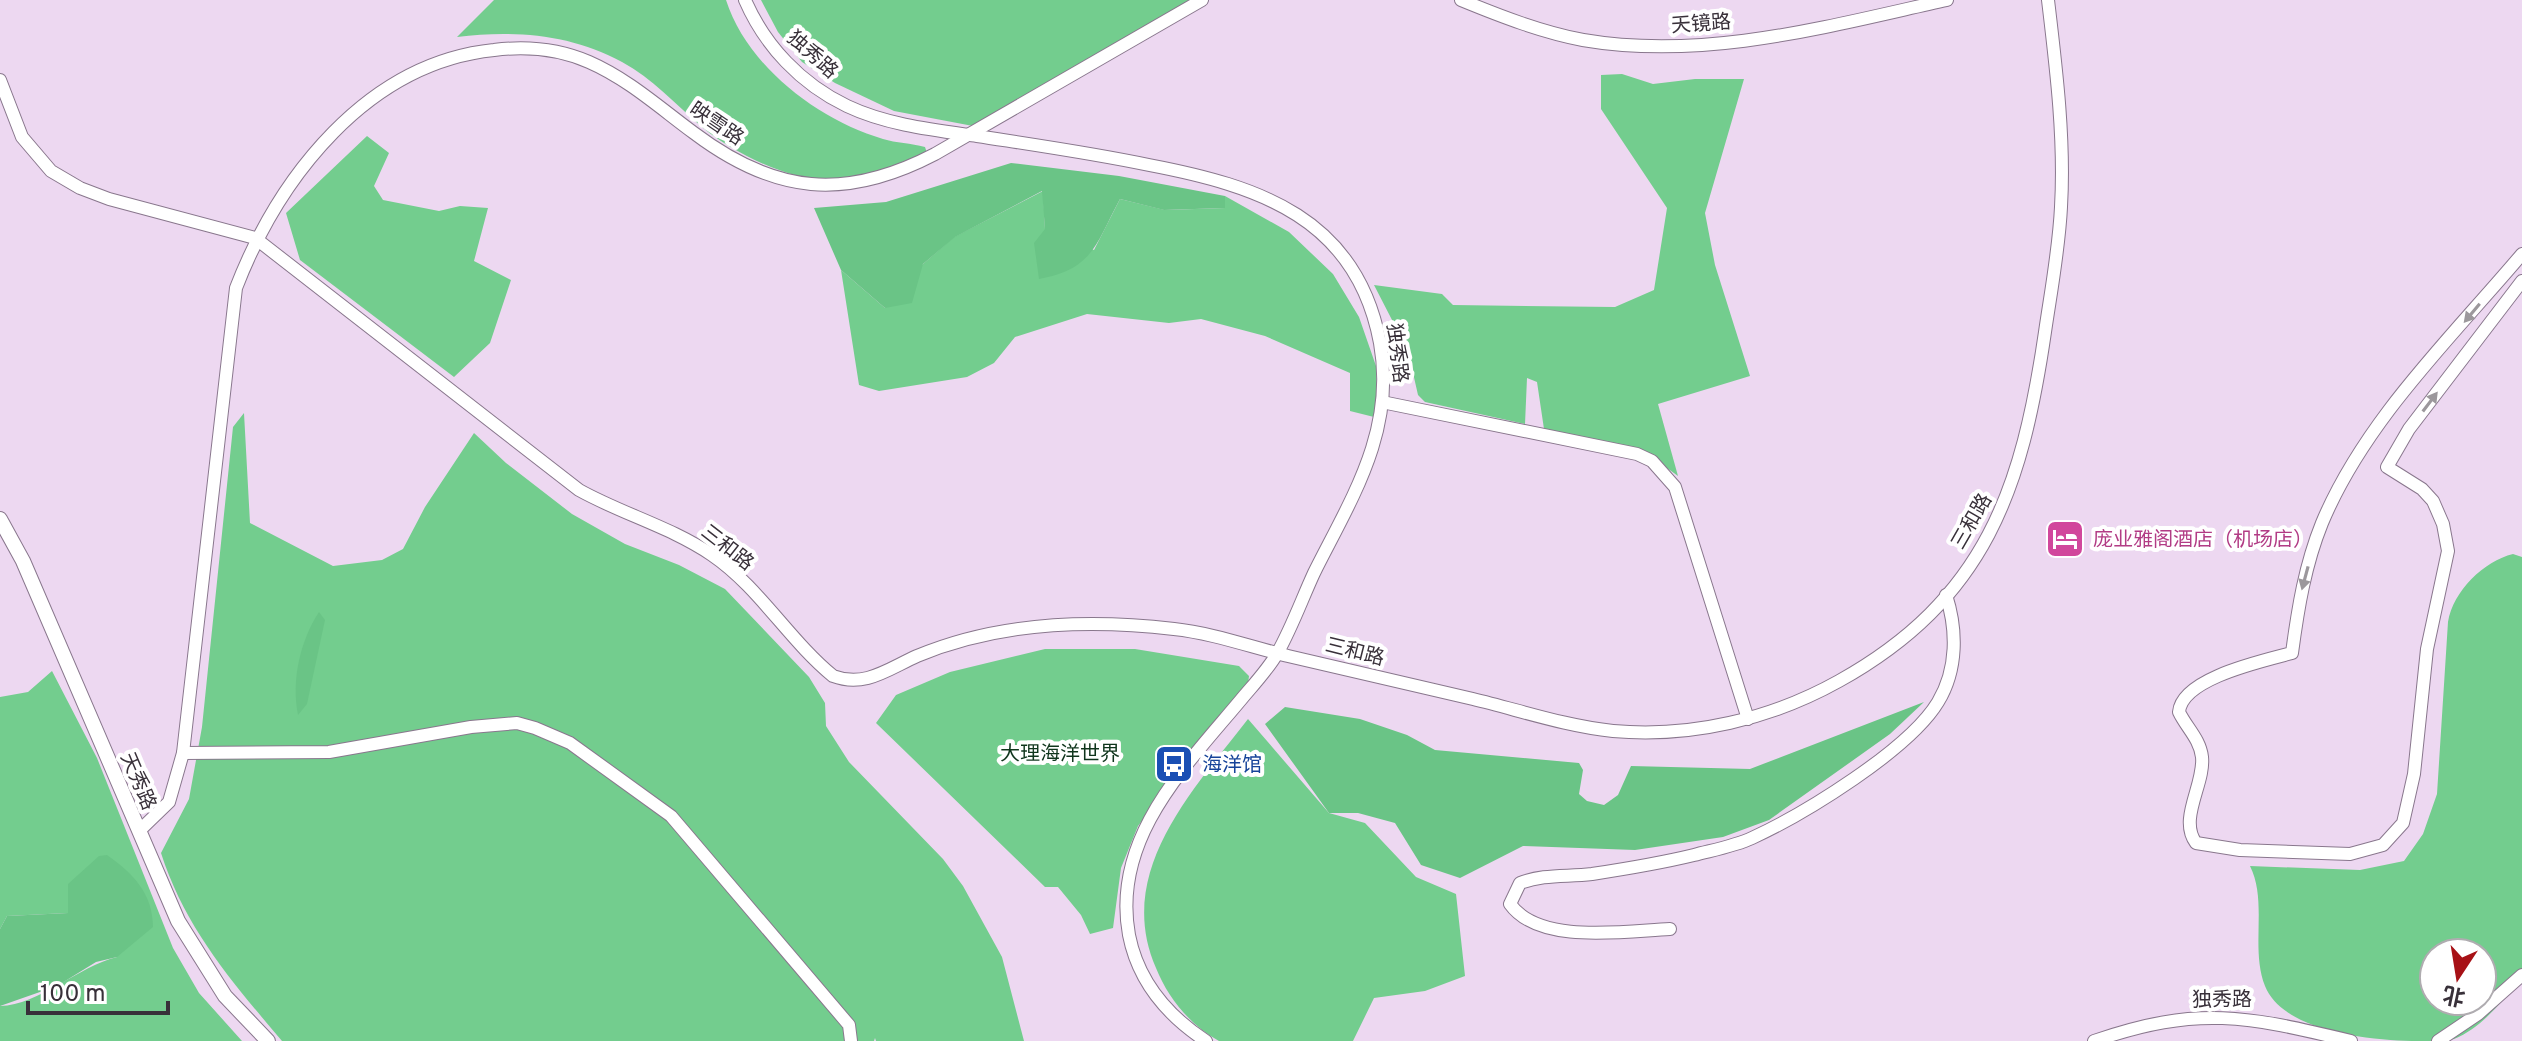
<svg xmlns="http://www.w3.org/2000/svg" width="2522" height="1041" viewBox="0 0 2522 1041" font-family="Overpass,'Noto Sans SC',sans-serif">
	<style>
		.green { fill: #73cd8e; fill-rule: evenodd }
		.forest { fill: #6ac486 }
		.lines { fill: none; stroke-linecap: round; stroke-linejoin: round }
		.minor-casing { stroke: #89778d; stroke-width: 14 }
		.major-casing { stroke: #89778d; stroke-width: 16 }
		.minor { stroke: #fff; stroke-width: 12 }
		.major { stroke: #fff; stroke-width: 14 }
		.oneway { fill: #9c989c }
		.labels { text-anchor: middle; stroke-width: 8; stroke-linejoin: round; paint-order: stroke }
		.street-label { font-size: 20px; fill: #383039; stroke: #fff }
		.hotel-label { font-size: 20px; fill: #b23c85; stroke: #fff; text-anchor: start }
		.park-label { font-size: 20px; fill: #0f351c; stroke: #fff }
		.transit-label { font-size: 20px; fill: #164399; stroke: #fff; text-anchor: start }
	</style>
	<rect width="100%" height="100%" fill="#edd8f1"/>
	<!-- green -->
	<g class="green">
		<path d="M 494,0 L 726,0 C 747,66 818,120 883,139 C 896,143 911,143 925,147 L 927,153 C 905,162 877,178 853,181 C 803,187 740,158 702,127 C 676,105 652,78 622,62 C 571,34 513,30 457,37 Z"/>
		<polygon points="761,0 1198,0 973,126 894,111 835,83 802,62 778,32"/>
		<polygon points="1622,74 1653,84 1695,79 1744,79 1705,213 1715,265 1750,376 1658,404 1678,476 1649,455 1544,429 1537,382 1527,378 1525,424 1425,402 1418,395 1408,351 1374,285 1442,294 1453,305 1615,307 1654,290 1667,208 1601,109 1601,75"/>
		<polygon points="367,136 389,153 374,186 383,200 439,211 460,206 488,208 474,261 511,280 490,343 454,377 300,260 286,213"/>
		<polygon points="1043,191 1045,229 1094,250 1120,199 1165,210 1225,208 1225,196 1289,232 1333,274 1359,317 1376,366 1378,418 1350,411 1350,373 1265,336 1201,319 1169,323 1087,314 1015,337 994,363 967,377 879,391 859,385 841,270 885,308 923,264 954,237"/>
		<path d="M 244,413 L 250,523 L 333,566 L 382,560 L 403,549 L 425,507 L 474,433 L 506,463 L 572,514 L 625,544 L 679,565 L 725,589 L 809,677 L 825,703 L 826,726 L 849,762 L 943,859 L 963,886 L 1002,957 L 1024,1041 L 876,1041 L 875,1038 L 874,1041 L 282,1041 C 232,982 185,928 161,853 L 189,799 L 202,727 L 233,427 Z"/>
		<path d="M 2513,554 L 2522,557 L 2522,978 C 2503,1000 2482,1028 2454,1039 C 2444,1041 2430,1041 2418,1041 C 2375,1041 2284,1033 2265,986 C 2250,948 2268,902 2250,866 L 2360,870 L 2404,861 L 2423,834 L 2437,794 L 2448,622 C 2453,591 2484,561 2513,554 ZM 2434,953 L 2482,953 L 2482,1001 L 2434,1001 Z"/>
		<polygon points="1045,649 1135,649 1239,666 1249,676 1248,684 1138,826 1121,868 1113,928 1090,934 1081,915 1058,887 1045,887 876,723 896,695 950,672"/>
		<path d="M 52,671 L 97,758 L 173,948 L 199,993 L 242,1041 L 0,1041 L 0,1006 C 39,1005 79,966 117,957 L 68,913 L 7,916 L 0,929 L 0,697 L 28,692 Z"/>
		<path d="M 1248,719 L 1329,813 L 1365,823 L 1416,877 L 1456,894 L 1465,976 L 1425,991 L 1374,998 L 1353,1041 L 1219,1041 C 1190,1025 1168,998 1156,968 C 1114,872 1193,790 1248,719 Z"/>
	</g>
	<!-- forest -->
	<g class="forest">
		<path d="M 1011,163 L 1119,176 L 1225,196 L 1225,208 L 1164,210 L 1120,199 C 1096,243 1094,269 1039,279 L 1034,243 L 1045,229 L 1042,191 L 955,237 L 923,264 L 912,303 L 885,308 L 841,270 L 814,208 L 886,202 Z"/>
		<path d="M 319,612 L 325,620 L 307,704 L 298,715 C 291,681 300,641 319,612 Z"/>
		<polygon points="1924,702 1890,734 1769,820 1723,837 1635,850 1523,846 1460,878 1421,865 1395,823 1358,813 1329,813 1265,724 1285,707 1360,719 1407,735 1435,750 1579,763 1583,770 1579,794 1587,801 1604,805 1618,795 1631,766 1750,769"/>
		<path d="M 107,855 C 133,873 153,894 153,927 L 117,957 L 96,962 L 57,986 L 0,1006 L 0,929 L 7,916 L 68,913 L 68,884 L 99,856 Z"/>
	</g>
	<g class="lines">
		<defs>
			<g id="minor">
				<path d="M 745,0 C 765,46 801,84 847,106 C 887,125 934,130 977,136 C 1035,145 1092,153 1149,165 C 1259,186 1357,218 1380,343 C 1396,431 1351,499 1314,573 C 1302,599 1292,627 1278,652 C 1269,668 1256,682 1244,696 C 1187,765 1111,837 1129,935 C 1138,981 1168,1016 1206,1041"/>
				<path d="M 1461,0 C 1500,16 1541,32 1583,40 C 1705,61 1829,26 1947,0"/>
				<path d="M 0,80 L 22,137 L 51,171 L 80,188 L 109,199 L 255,238 L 579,490 C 622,514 671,527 712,555 C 759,587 789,640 833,676 C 865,688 888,669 917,656 C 998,622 1088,619 1174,629 C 1212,633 1251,647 1288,656 C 1350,671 1411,684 1473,699 C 1519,710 1565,726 1613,731 C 1691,738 1771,719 1839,681 C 1986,599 2022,489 2045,332 C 2051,291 2059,249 2061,207 C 2065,139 2056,67 2048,0"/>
				<path d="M 2522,254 C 2452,337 2365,420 2322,523 C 2305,565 2298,608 2292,653 C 2263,661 2182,678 2179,712 C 2186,727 2200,739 2202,757 C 2205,784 2178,819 2196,843 L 2240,850 L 2350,854 L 2383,845 L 2403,823 L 2414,774 L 2427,649 L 2448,551 L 2443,524 L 2433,501 L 2422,489 L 2387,467 L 2409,429 L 2522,281"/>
				<polyline points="1382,402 1637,454 1652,461 1675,487 1748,719"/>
				<polyline points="183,753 329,752 471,727 517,723 535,728 570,743 671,816 849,1025 851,1041"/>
				<path d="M 139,831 L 169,802 L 183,753 L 236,288 C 279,177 367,63 494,50 C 526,46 559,49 589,62 C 628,79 660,108 694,133 C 775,194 845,201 935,154 L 1202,0"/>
				<path d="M 1670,929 C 1625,931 1539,945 1510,904 L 1520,883 C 1544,874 1566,877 1592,874 C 1625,869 1661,863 1694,855 C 1713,850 1735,846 1752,838 C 1804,814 1909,750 1938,702 C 1958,669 1957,629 1946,595"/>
				<path d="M 2094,1041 C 2198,1005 2247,1016 2351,1041"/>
				<polyline points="2438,1041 2478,1014 2522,975"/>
			</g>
			<polyline id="major" points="0,519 23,561 178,921 225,996 268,1041"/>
		</defs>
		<!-- minor casing -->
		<use href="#minor" class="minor-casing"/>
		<!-- major casing -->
		<use href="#major" class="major-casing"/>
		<!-- minor -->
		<use href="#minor" class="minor"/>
		<!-- major -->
		<use href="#major" class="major"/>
	</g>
	<!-- one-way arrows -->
	<defs><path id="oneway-solid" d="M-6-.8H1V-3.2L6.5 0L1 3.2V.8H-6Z" transform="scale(2)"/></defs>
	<g class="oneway">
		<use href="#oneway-solid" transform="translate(2472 313) rotate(130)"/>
		<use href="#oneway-solid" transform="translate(2430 402) rotate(-53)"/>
		<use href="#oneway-solid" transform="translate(2305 578) rotate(105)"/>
	</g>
	<!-- icons -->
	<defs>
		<symbol id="hotel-square" viewBox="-11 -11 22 22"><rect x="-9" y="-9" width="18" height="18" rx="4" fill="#d1479c" stroke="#fff"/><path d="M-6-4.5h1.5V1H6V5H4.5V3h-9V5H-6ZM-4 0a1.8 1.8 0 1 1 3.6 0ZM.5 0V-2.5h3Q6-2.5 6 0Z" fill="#fff"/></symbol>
		<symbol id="bus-square" viewBox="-11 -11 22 22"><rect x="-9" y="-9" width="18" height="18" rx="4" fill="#1a4fb4" stroke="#fff"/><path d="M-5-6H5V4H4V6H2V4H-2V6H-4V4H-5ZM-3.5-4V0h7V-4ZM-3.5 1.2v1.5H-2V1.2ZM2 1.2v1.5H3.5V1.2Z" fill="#fff"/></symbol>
	</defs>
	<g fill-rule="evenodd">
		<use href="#hotel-square" x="2043" y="517" width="44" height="44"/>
		<use href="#bus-square" x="1152" y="742" width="44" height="44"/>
	</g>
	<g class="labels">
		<!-- street labels -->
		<g class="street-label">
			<text transform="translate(1701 23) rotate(-4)" y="7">天镜路</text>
			<text transform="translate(813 54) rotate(42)" y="7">独秀路</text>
			<text transform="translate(717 123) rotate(34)" y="7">映雪路</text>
			<text transform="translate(1398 353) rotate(83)" y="7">独秀路</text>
			<text transform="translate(1971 521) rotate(-60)" y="7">三和路</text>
			<text transform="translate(728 547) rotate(38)" y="7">三和路</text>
			<text transform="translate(1355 651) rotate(14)" y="7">三和路</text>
			<text transform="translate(139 781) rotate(67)" y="7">天秀路</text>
			<text x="2222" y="1006">独秀路</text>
		</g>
		<!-- hotel labels -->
		<g class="hotel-label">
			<text x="2093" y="546">庞业雅阁酒店（机场店）</text>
		</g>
		<!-- park labels -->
		<g class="park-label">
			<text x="1060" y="760">大理海洋世界</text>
		</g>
		<!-- transit labels -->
		<g class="transit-label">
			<text x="1202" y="771">海洋馆</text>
		</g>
	</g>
	<!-- north arrow -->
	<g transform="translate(2458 977) rotate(192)"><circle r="38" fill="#ffffff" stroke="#afacb0" stroke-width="2"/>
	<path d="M0-6L14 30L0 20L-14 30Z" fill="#a71116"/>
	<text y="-12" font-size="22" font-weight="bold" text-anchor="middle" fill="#383039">北</text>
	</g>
	<!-- scale -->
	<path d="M28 1001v12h140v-12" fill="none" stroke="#383039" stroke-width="4"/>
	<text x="40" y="1001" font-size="24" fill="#383039" stroke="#ffffff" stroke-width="6" paint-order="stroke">100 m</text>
</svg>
